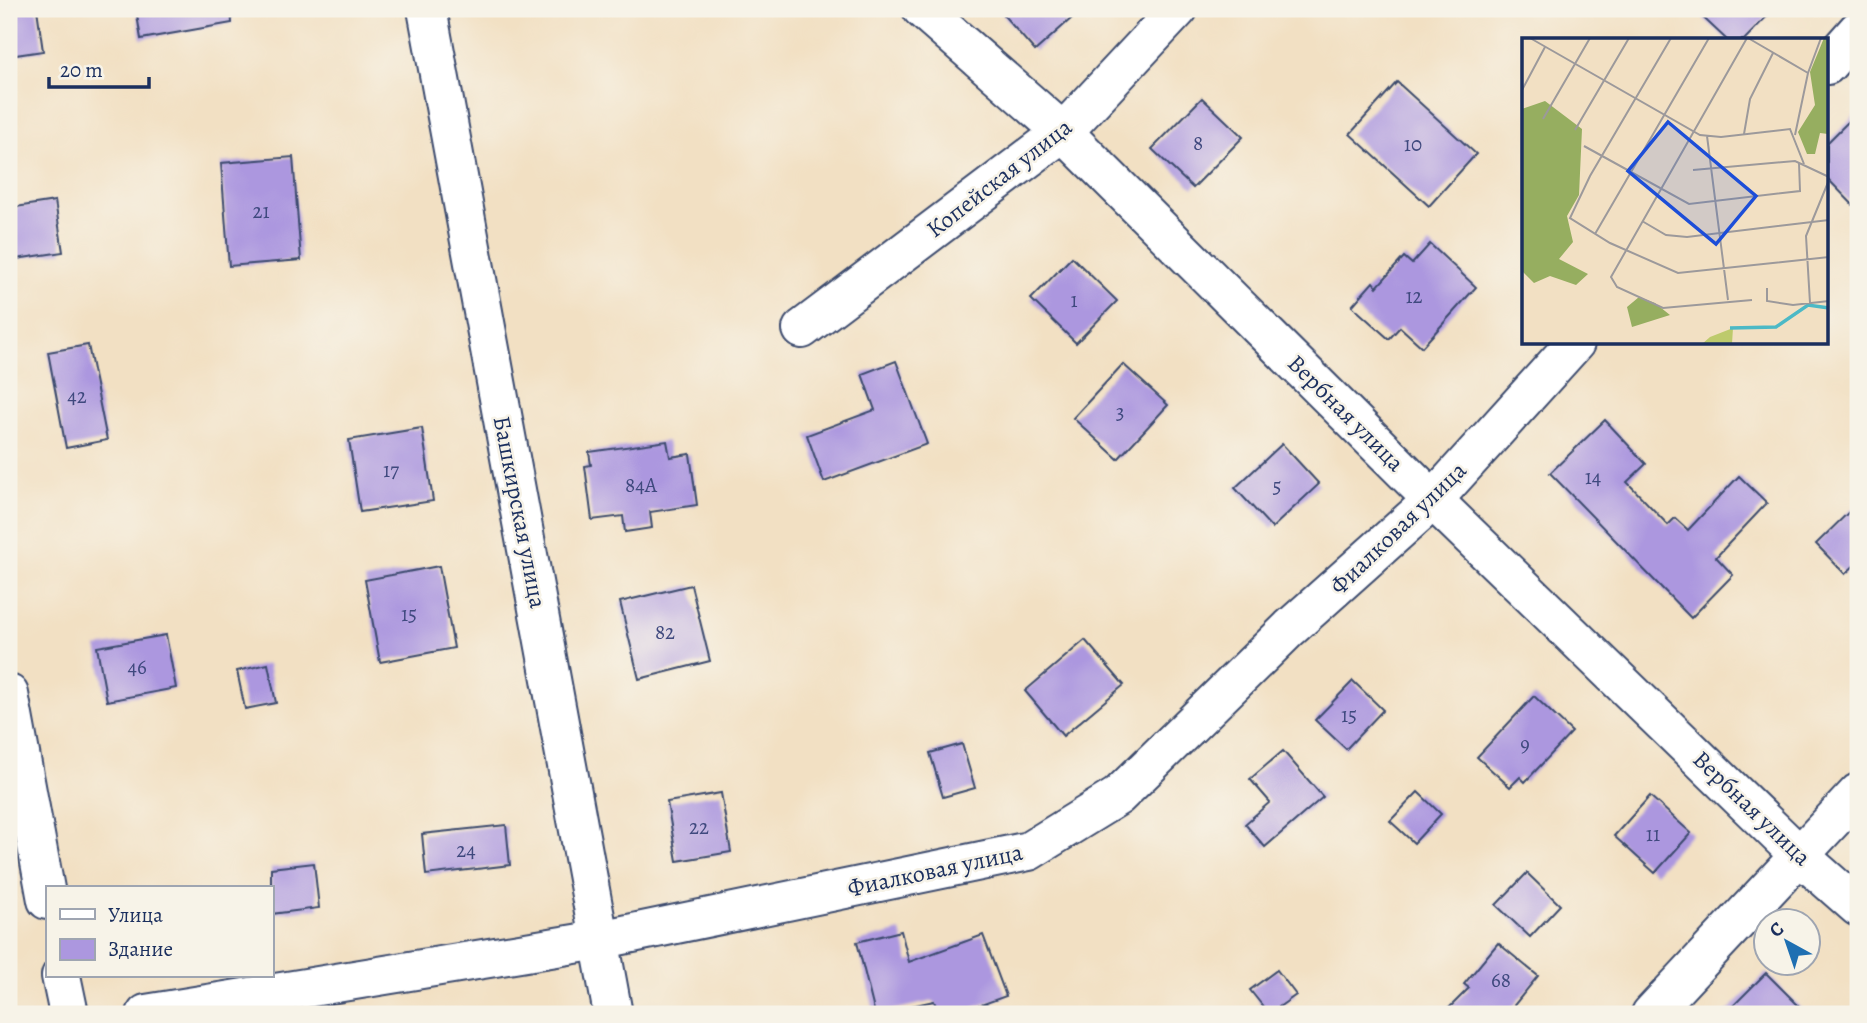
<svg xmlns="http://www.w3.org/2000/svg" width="1867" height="1023" viewBox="0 0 1867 1023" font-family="Alegreya,serif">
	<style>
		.building { fill: #ac97df }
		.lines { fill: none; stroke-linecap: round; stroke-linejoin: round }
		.minor-casing { stroke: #3b4a6d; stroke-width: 42 }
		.minor { stroke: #fff; stroke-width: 38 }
		.labels { text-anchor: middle; stroke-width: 5; stroke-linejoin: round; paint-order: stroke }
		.number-label { font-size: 21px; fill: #3f497e }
		.street-label { font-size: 24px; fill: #1b2f5e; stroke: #f7f3e8 }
		.inset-river { fill: none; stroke: #4cb9c6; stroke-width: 3.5 }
		.inset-road { fill: none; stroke: #9c999b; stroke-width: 2 }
		.view { fill: #1d4ed8; fill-opacity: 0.15; stroke: #1d4ed8; stroke-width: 3.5 }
		.inset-edge { fill: none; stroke: #1b2f5e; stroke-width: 3.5 }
	</style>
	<rect width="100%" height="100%" fill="#f7f3e8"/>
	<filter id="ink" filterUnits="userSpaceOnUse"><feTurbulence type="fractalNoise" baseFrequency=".0143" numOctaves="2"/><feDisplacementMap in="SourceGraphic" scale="14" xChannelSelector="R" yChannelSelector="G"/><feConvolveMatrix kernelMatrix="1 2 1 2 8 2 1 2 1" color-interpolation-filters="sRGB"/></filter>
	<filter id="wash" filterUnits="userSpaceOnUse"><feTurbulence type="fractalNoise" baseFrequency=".00686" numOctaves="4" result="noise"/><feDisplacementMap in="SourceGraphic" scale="28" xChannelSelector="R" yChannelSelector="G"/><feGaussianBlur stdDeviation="1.57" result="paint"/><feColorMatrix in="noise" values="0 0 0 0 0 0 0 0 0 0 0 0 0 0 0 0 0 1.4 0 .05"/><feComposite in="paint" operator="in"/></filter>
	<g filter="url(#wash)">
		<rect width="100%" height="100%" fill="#f2e0c3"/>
		<g id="blocks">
			<!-- building -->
			<g class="building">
				<polygon points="9,9 37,9 43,51 9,56"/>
				<polygon points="136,9 231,9 232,23 141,39"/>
				<polygon points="998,9 1082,9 1035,51"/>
				<polygon points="1694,9 1774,9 1744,40 1727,40"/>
				<polygon points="1397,82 1476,154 1429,206 1350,134"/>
				<polygon points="1202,98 1243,137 1193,188 1152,149"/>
				<polygon points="1858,112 1858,210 1827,178 1827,143"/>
				<polygon points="293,157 301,260 229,266 221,163"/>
				<polygon points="55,201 63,252 9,260 9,208"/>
				<polygon points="1430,244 1476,287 1422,347 1400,327 1389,339 1352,306 1373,282 1377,287 1404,257 1412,264"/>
				<polygon points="1072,257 1117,301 1076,343 1031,299"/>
				<polygon points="88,345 107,440 66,448 48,352"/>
				<polygon points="896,361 927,444 824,482 807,435 875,410 862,374"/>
				<polygon points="1123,364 1168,405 1118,459 1073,418"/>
				<polygon points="1605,420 1646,464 1627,482 1668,525 1675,518 1688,530 1739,476 1767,503 1716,557 1733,575 1691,618 1550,473"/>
				<polygon points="422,428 433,501 360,512 349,440"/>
				<polygon points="667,441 670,457 690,454 697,505 650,512 652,528 625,532 623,516 592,520 585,466 591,465 589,452"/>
				<polygon points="1282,444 1319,484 1272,528 1235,488"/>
				<polygon points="1858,503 1858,562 1845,574 1816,544"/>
				<polygon points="439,566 454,648 380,662 365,580"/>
				<polygon points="691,585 710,661 639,679 620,602"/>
				<polygon points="166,635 176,688 107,701 97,647"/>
				<polygon points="1085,640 1124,685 1063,736 1025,691"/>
				<polygon points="268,664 276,703 245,709 237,671"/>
				<polygon points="1353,681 1383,710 1346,749 1315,720"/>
				<polygon points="1534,696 1572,732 1525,782 1520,777 1510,787 1477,757"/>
				<polygon points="962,744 975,788 943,797 930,753"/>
				<polygon points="1283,751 1323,797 1265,847 1245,824 1270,802 1250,779"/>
				<polygon points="1418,792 1441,814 1414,843 1390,821"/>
				<polygon points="721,793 731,852 677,861 667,802"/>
				<polygon points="1650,796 1691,833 1655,873 1614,836"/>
				<polygon points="506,825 510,865 426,875 422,834"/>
				<polygon points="314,863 319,908 271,914 271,868"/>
				<polygon points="1527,873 1560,905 1530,937 1496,905"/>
				<polygon points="901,931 909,962 983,935 1006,996 956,1014 939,1014 934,1001 875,1014 857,942"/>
				<polygon points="1498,943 1538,976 1507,1014 1443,1014 1469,988 1464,984"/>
				<polygon points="1277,970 1296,995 1269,1014 1250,990"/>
				<polygon points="1766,973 1807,1014 1725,1014"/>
			</g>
		</g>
	</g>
	<g filter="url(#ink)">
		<use href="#blocks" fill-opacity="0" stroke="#3b4a6d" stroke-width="2"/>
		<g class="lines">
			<defs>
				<g id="minor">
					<polyline points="427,9 613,1014"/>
					<polyline points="922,9 1063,132 1433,500 1800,856 1858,907"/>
					<polyline points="1827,65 1858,30"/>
					<polyline points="802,329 1063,132 1178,9"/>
					<polyline points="9,694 47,900"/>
					<polyline points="61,976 69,1014"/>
					<polyline points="146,1014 599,940 1029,851 1118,796 1290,628 1433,500 1575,343"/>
					<polyline points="1651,1014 1858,793"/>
				</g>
			</defs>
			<!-- minor casing -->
			<use href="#minor" class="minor-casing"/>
			<!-- minor -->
			<use href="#minor" class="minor"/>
		</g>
	</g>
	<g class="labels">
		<!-- number labels -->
		<g class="number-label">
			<text x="1198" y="150">8</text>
			<text x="1413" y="151">10</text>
			<text x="261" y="218">21</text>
			<text x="1414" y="303">12</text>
			<text x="1074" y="307">1</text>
			<text x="77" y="403">42</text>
			<text x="1120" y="419">3</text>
			<text x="391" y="477">17</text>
			<text x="1593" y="484">14</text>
			<text x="641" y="492">84А</text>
			<text x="1277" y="493">5</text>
			<text x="409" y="621">15</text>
			<text x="665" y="639">82</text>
			<text x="137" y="674">46</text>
			<text x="1349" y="722">15</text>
			<text x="1525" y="751">9</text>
			<text x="699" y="834">22</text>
			<text x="1653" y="841">11</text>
			<text x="466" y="857">24</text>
			<text x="1501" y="987">68</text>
		</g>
		<!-- street labels -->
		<g class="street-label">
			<text transform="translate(999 178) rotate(-38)" y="8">Копейская улица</text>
			<text transform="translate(1346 413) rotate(45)" y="8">Вербная улица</text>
			<text transform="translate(520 512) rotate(79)" y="8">Башкирская улица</text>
			<text transform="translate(1398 528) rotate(-44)" y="8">Фиалковая улица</text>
			<text transform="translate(1752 808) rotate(44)" y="8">Вербная улица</text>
			<text transform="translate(935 870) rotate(-12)" y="8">Фиалковая улица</text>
		</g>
	</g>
	<!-- overview -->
	<g transform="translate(1522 38)">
		<rect width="306" height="306" fill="#f2e0c3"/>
		<path d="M 211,290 L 210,306 L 180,306 L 188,299 Z" fill="#bdca6c"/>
		<path d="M 302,0 L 306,0 L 306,96 L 298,95 L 293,116 L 285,116 L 276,94 L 293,67 L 288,34 ZM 23,63 L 60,91 L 57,157 L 45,178 L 51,204 L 37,221 L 66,236 L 54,247 L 28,238 L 12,245 L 0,233 L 0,71 ZM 117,259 L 133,265 L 148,277 L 110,289 L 105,269 Z" fill="#96ae60"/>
		<path class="inset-river" d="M 208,290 L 254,289 L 286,267 L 307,270"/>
		<path class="inset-road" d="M 8,0 L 178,97 L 199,99 L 268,91 L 282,126M 149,0 L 68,138 L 48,180 L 88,205 L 156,235 L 307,219M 225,0 L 89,239 L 95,249 L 141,270 L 230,262M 226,0 L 286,35M 0,52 L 23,9M 21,81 L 68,0M 53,92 L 107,0M 222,96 L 228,61 L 251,15M 273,97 L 286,35 L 299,0M 185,98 L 206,262M 62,108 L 167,166 L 278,153 L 277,125M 171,132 L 273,123 L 307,139M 120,183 L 144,197 L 165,199 L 307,182M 73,196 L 187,0M 245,250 L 245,263 L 271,267 L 307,263M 288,265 L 284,198 L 307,142"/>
		<path class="view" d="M 146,84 L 234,158 L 194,206 L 106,133 Z"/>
		<rect width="306" height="306" class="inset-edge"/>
	</g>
	<!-- margin -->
	<rect width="1867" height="1023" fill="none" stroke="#f7f3e8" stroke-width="35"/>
	<!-- legend -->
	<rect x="46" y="886" width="228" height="91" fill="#f7f3e8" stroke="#9fa5b1" stroke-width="2"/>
	<rect x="60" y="909" width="35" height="10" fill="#ffffff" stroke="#9fa5b1" stroke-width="2"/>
	<text x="108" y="922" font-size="21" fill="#1b2f5e">Улица</text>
	<rect x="60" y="939" width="35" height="21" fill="#ac97df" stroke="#9fa5b1" stroke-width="2"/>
	<text x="108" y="956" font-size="21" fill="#1b2f5e">Здание</text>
	<!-- north arrow -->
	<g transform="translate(1787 942) rotate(320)"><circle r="33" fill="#f7f3e8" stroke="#9fa5b1" stroke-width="2"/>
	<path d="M0-5L12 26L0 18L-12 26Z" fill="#1f6fb2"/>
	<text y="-10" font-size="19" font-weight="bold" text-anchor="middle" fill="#1b2f5e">С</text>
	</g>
	<!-- scale -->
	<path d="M49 77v10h100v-10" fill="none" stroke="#1b2f5e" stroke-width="3.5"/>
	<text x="60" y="77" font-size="21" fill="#1b2f5e" stroke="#f7f3e8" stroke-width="5" paint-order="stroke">20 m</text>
</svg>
